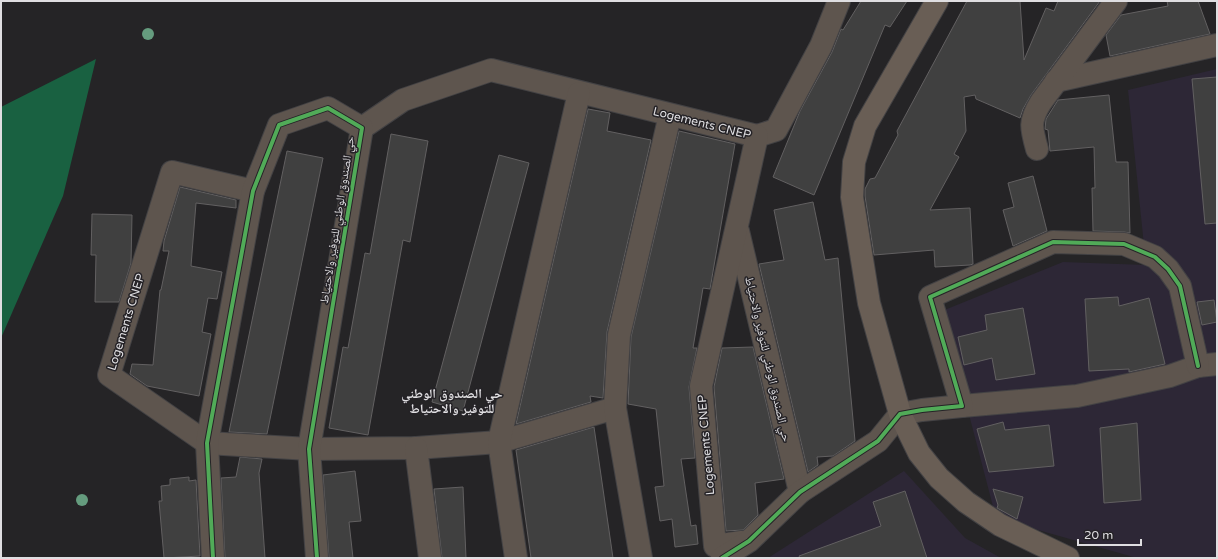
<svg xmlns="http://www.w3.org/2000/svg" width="1218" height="559" viewBox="0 0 1218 559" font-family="'Varela Round','Noto Naskh Arabic',sans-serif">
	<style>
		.education { fill: #2d2736 }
		.forest { fill: #196141 }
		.building { fill: #404040; stroke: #626061 }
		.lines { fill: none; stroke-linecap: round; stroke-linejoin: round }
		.minor-casing { stroke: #434244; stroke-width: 24 }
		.major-casing { stroke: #434244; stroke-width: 24 }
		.minor { stroke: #5e554e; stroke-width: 22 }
		.major { stroke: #695e55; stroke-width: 22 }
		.cycleway-casing { stroke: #252327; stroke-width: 6 }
		.cycleway { stroke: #51ab58; stroke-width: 4 }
		.tree { fill: #659c7e }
		.labels { text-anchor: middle; stroke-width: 3; stroke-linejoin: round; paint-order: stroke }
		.street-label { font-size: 12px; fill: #dfdee1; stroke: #252327 }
		.neighbourhood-label { font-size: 13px; font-weight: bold; fill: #dfdee1; stroke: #252327 }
	</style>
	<rect width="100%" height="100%" fill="#252426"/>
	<!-- education -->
	<g class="education">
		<polygon points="1217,69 1217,558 1137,558 996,518 942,311 1063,262 1146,265 1128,90"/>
		<polygon points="904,471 965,538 1001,558 768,558"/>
	</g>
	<!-- forest -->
	<polygon class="forest" points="96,59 63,196 1,338 1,107"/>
	<!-- building -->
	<g class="building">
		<polygon points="861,1 907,1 890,27 885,25 814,195 773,177 800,111 832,52 841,29 843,30"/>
		<polygon points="967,1 1020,1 1024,60 1046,8 1054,11 1058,1 1100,1 1031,95 1023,109 1020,118 976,99 975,95 964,97 966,131 954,154 959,157 930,210 970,208 973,264 970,265 935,267 934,250 874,255 865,196 865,189 870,179 875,178 898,135 897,131"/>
		<polygon points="1167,1 1198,1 1210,34 1110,56 1106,35 1121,15 1168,6"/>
		<polygon points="1217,77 1217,223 1205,224 1192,79"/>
		<polygon points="1109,95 1116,162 1128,162 1130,233 1124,232 1093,231 1092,188 1095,188 1094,147 1050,151 1048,130 1045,129 1046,119 1058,100"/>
		<polygon points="588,109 610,113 607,131 651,140 607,332 603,398 590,396 591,402 516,424"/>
		<polygon points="679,131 735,144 710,289 703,288 693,348 697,348 689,387 695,458 681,459 691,526 696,525 698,544 675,547 672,519 660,521 655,487 664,486 656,409 628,404 631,337"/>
		<polygon points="391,134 428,141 410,242 403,240 368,435 329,428 343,347 348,348 365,253 370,254"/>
		<polygon points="287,151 323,158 267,434 229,432"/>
		<polygon points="499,155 529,163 463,411 432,402"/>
		<polygon points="1033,176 1047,231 1013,246 1003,210 1014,207 1008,183"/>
		<polygon points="180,187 236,200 236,208 196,203 191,266 222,272 217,299 208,298 202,332 211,334 199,396 147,386 130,374 132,364 153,365 160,290 161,290 169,251 163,251 164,241"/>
		<polygon points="813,202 825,260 838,258 855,441 833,456 817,457 818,465 808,472 759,264 784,260 774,210"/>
		<polygon points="92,214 132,215 131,263 119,302 95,302 96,255 91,255"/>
		<polygon points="1118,297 1119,306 1149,298 1165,364 1129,372 1129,369 1089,371 1085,299"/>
		<polygon points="1214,300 1217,322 1202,325 1197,302"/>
		<polygon points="1023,308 1035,374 996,380 992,358 964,365 958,337 987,330 985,315"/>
		<polygon points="753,347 784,479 755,483 758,515 743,530 726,531 714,387 722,348"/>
		<polygon points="1003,422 1005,430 1049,425 1054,466 989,472 977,429"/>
		<polygon points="1137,423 1141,500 1104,503 1100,428"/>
		<polygon points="594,427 613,558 531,558 516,450"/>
		<polygon points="240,457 262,459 259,473 265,558 225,558 221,478 236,477"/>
		<polygon points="355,471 361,521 349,522 353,558 329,558 323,475"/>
		<polygon points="189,477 189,481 196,480 200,556 164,558 159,501 162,501 161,486 170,485 170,479"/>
		<polygon points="463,487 466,558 442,558 434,489"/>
		<polygon points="993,489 1023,497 1017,519 997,508 998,505"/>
		<polygon points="905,491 927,558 800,558 799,556 881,526 873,502"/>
	</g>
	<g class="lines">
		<defs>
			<g id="minor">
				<polyline points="1056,81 1217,45"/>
				<polyline points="362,128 403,100 491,70 757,136"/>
				<polyline points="757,136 776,130 821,46 839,1"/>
				<path d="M 1037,149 C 1031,128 1029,121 1041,102 L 1116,1"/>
				<polyline points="253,191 172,172 109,375 207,443 309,449 416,448 499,442 615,408"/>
				<polyline points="738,231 800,492"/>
				<polyline points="962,406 1077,396 1170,376 1198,366 1217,364"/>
				<polyline points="416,448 430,558"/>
				<polyline points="742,542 715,546 701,386 757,136"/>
				<polyline points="213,558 207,443 253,191 279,125 328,108 362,128 309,449 317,558"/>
				<polyline points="516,558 499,442 579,93"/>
				<polyline points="641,558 615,408 619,335 670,115"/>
				<polyline points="722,558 749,541 800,492 878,441 900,414 922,410 962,406 930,297 1053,242 1124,244 1155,257 1168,269 1180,286 1198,366"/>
			</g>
			<polyline id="major" points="937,1 865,126 854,162 852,197 869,303 900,414 919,453 939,478 966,502 1000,525 1068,558"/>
		</defs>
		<!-- minor casing -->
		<use href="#minor" class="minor-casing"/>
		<!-- major casing -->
		<use href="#major" class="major-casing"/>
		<!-- minor -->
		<use href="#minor" class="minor"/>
		<!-- major -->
		<use href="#major" class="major"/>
		<defs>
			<g id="cycleway">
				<polyline points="213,558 207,443 253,191 279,125 328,108 362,128 309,449 317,558"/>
				<polyline points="722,558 749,541 800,492 878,441 900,414 922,410 962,406 930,297 1053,242 1124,244 1155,257 1168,269 1180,286 1198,366"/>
			</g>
		</defs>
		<!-- cycleway casing -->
		<use href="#cycleway" class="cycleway-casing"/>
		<!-- cycleway -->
		<use href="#cycleway" class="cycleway"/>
	</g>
	<!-- trees -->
	<g class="tree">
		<circle cx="148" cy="34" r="6"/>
		<circle cx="82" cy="500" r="6"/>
	</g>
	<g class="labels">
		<!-- street labels -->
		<g class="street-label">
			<text transform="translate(702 123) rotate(14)" y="4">Logements CNEP</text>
			<text transform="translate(337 220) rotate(-81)" y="4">حي الصندوق الوطني للتوفير والاحتياط</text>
			<text transform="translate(126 322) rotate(-73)" y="4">Logements CNEP</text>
			<text transform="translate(768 359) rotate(77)" y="4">حي الصندوق الوطني للتوفير والاحتياط</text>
			<text transform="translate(706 445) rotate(-95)" y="4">Logements CNEP</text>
		</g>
		<!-- neighbourhood labels -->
		<g class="neighbourhood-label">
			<text x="452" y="398">حي الصندوق الوطني<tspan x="452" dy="15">للتوفير والاحتياط</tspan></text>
		</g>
	</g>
	<!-- border -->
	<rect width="1218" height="559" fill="none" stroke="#dfdee1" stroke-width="4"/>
	<!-- scale -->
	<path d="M1078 539v6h63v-6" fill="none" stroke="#dfdee1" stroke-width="2"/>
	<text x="1084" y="539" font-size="12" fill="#dfdee1" stroke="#252327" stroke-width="3" paint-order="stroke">20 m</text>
</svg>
